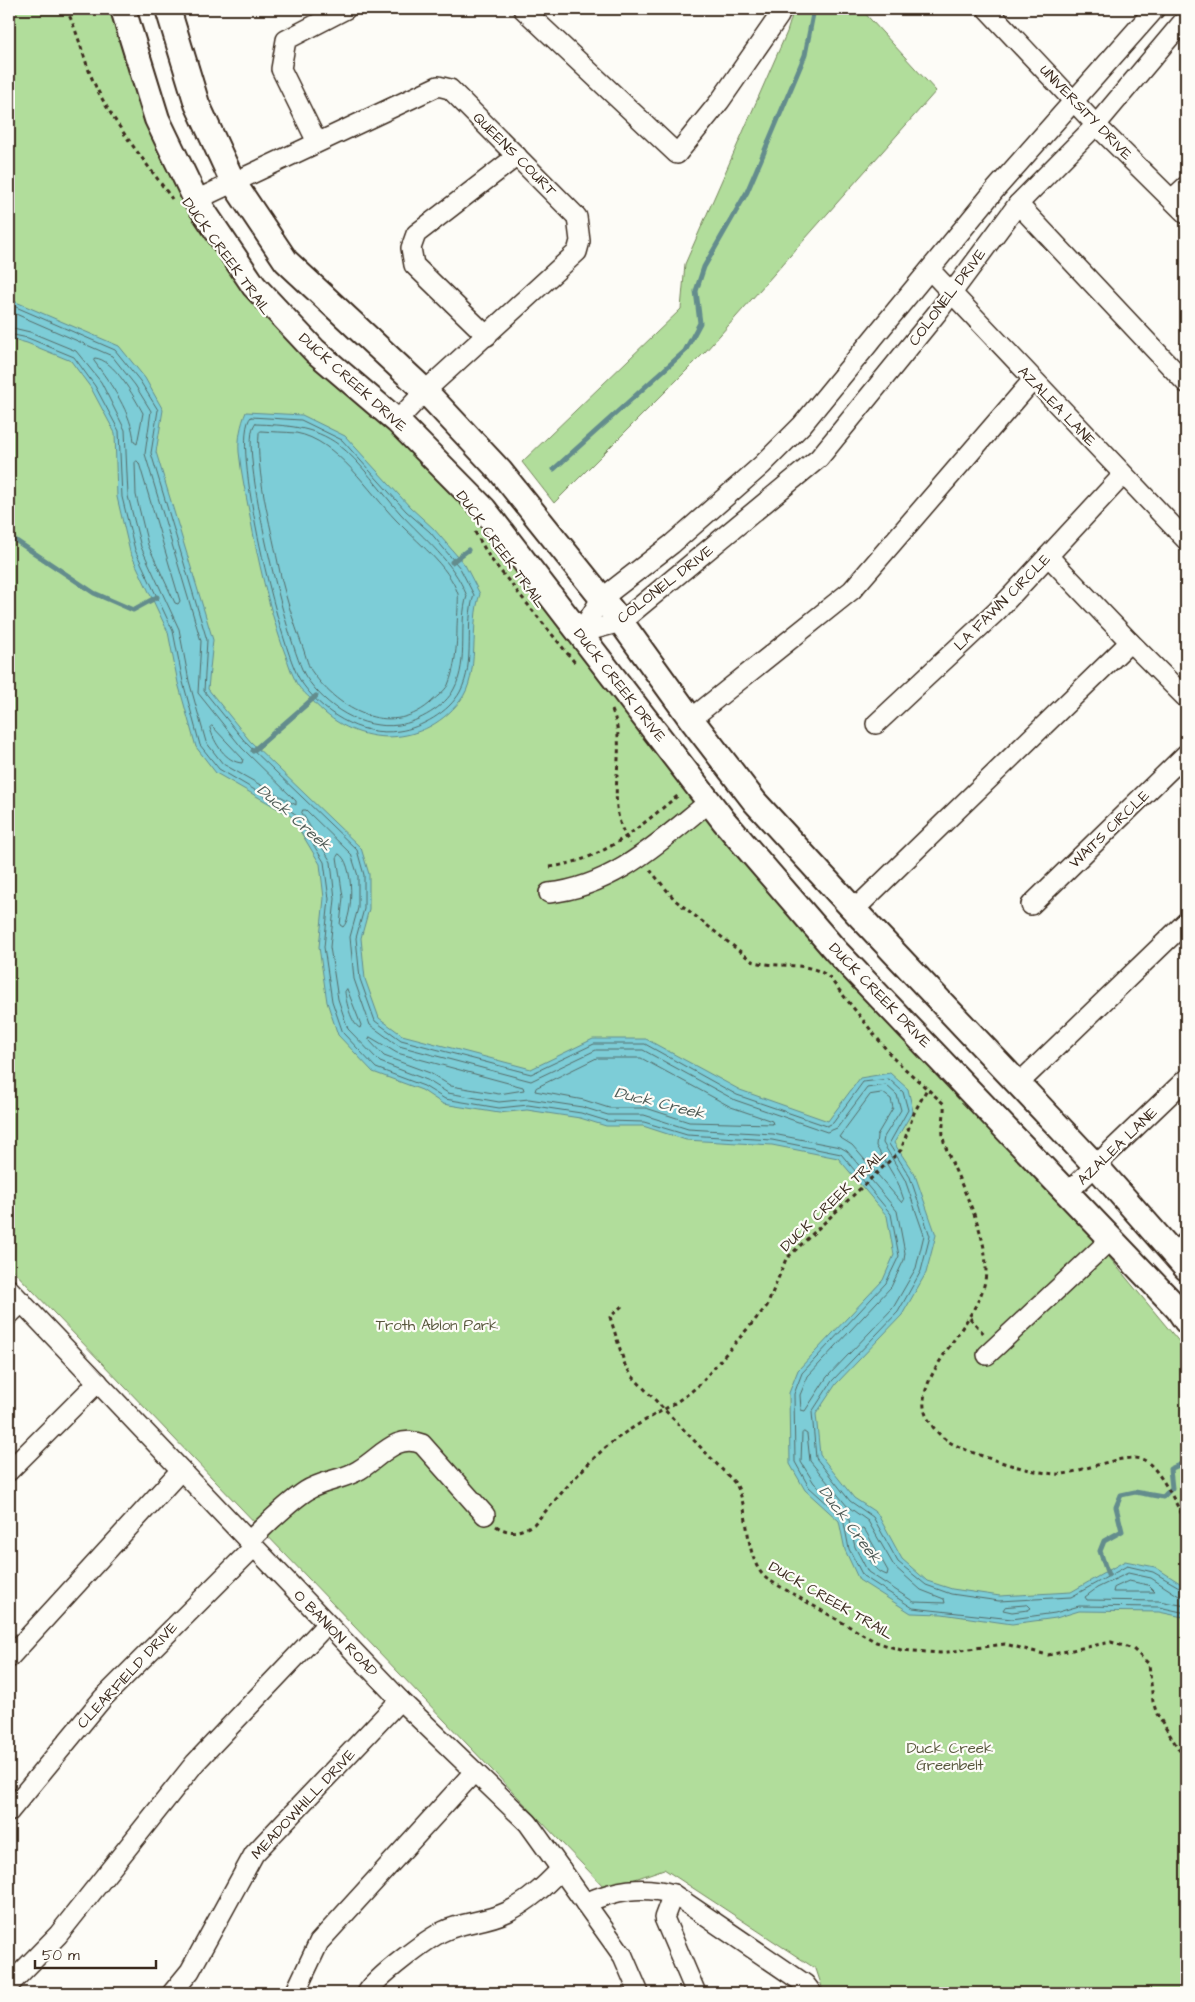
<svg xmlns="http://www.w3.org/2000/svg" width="1195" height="2002" viewBox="0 0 1195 2002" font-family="'Architects Daughter',sans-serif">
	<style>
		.green { fill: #b1dd9b; stroke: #76845c }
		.water { fill: #7dcdd7; stroke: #638c8d }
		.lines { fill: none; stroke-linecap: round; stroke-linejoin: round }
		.shore { stroke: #556b68; stroke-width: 1 }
		.stream { stroke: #638c8d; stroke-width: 5 }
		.minor-casing { stroke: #3b2a1e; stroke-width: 22 }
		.major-casing { stroke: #3b2a1e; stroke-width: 28 }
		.path { stroke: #3b2a1e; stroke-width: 3; stroke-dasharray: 4 4; stroke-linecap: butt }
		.minor { stroke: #fdfcf7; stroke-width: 19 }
		.major { stroke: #fdfcf7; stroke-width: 24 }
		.labels { text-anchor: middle; stroke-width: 4.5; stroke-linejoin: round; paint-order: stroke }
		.street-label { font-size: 15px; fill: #3b2a1e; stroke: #fdfcf7 }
		.park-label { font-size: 15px; fill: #58573d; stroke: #fdfcf7 }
		.water-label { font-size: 16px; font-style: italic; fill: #4f5b56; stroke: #fdfcf7 }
	</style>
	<rect width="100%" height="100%" fill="#fdfcf7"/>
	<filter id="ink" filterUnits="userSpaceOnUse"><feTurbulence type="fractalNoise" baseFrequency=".02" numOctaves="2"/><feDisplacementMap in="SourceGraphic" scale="10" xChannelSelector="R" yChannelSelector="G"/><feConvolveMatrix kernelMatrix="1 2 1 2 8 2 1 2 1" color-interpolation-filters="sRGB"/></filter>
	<g filter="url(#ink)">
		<!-- green -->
		<g class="green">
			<polygon points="9,9 117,9 194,203 474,516 646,735 716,831 893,1029 1099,1245 1186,1350 1186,1993 824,1993 816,1969 664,1869 606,1889 9,1266"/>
			<polygon points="794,9 861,9 936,91 705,352 554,503 522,462 681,309 685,264 787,32"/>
		</g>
		<!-- water -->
		<g class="water">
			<polygon points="9,299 119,346 145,378 163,410 156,452 213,640 208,689 250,741 361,848 369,874 369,909 361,938 365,979 379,1018 402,1035 531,1069 593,1039 646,1039 740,1090 828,1121 860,1078 890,1073 908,1089 913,1111 894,1143 915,1175 936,1235 926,1273 902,1315 836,1384 816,1414 820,1455 854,1498 877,1513 902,1559 927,1581 952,1589 1000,1596 1071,1592 1125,1561 1155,1567 1186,1587 1186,1621 1183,1617 1159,1612 1079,1611 1056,1618 1012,1624 942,1614 911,1613 859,1580 845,1550 839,1521 805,1490 790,1464 789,1393 798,1370 883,1280 894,1255 887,1216 838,1158 772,1145 686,1140 643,1126 606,1126 580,1118 527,1110 499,1113 443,1104 422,1090 373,1072 338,1035 327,1002 319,947 324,898 320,864 291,816 216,773 196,747 178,683 168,632 130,552 117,497 115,433 91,388 71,361 27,343 9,338"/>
			<path d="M 246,412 L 302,415 L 345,436 L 410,507 L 434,529 L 465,565 L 480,594 C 469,624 481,675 460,701 C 420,751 352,747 312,700 C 306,694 298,688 295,680 C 290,670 287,658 283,648 C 268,604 258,561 250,516 C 246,495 241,473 239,452 C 238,438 241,424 246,412 Z"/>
		</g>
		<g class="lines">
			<!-- shore -->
			<g class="shore">
				<polyline points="9,304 115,350 140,381 158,410 151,453 207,640 204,691 247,744 357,850 364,875 364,909 356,938 360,979 375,1021 401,1040 531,1074 594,1044 645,1044 737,1095 827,1126 833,1123 863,1082 889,1079 903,1092 908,1110 889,1144 910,1177 930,1236 921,1271 898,1312 832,1381 812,1412 816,1458 850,1501 873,1517 898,1562 926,1585 951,1594 999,1601 1071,1597 1127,1566 1153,1572 1186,1591"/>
				<polyline points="9,311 112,356 135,385 151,411 145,454 201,641 198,693 242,748 296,801 296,805 223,764 206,742 189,681 179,629 141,547 128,496 125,430 101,382 76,351 30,332 9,327"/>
				<polyline points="9,334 28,338 74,357 95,386 119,431 122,497 135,550 173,631 183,682 200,745 219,769 294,813 324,862 329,899 324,947 332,1001 343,1033 376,1068 424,1086 445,1099 499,1108 528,1105 581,1113 607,1121 644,1122 687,1135 772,1140 841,1154 891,1214 899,1256 886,1283 802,1373 794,1394 795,1462 809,1487 843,1518 849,1549 863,1576 913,1608 1012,1619 1055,1613 1079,1606 1159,1607 1186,1613"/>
				<path d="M 95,358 C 114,359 134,397 143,413 L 137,444 L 134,442 C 132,413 111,384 94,361 Z"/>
				<path d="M 251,417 L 301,420 L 342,440 L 406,511 L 430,532 L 460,568 L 474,595 C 464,625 476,662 460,692 C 449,712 421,728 399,731 C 359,737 321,712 300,680 C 281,650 228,438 251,417 Z"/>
				<path d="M 255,424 C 284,425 314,426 339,445 C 359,460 383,494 400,513 C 425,540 453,561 467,596 C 458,623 469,661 454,689 C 445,707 418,722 399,725 C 361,730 326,707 306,677 C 289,651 236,441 255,424 Z"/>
				<path d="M 261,431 C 272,432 285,432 296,433 C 337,440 369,492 396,520 C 416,541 449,566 458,594 C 459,596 457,623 457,628 C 457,645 455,669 448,685 C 444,692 435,698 429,704 C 389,737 339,710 313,673 C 308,667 306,656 303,648 C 293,620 284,593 278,563 C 270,523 256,474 259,433 Z"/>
				<polygon points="137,461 139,463 180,601 178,604 175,603 148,545 136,495 135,463"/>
				<path d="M 212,726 L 243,759 L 242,763 C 226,762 214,743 210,728 Z"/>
				<polygon points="303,810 306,810 351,854 358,876 358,908 350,937 354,979 370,1025 399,1046 531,1081 596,1050 643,1050 735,1100 827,1132 837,1128 867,1088 886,1085 897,1095 901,1110 884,1137 883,1143 905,1180 924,1235 916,1268 893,1308 827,1377 805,1411 801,1410 800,1395 808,1376 891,1287 904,1260 905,1253 897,1211 847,1151 840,1147 773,1134 688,1129 644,1115 608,1115 582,1107 529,1099 499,1102 448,1093 427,1080 380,1062 348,1029 338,999 330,947 335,899 331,862 302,813"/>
				<path d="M 339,854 C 354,862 354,916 343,927 L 340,925 L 343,897 L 337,857 Z"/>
				<path d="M 347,989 L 361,1025 L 360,1028 C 351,1024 346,1001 345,992 Z"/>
				<polygon points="370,1037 397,1053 523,1087 524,1090 499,1094 451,1086 430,1073 384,1056 369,1040"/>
				<polygon points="597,1058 641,1058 731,1107 772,1121 773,1124 689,1122 646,1108 609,1108 584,1100 535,1091 536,1088"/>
				<polygon points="883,1093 891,1099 893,1108 877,1135 876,1146 898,1183 904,1200 902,1203 852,1145 839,1137 870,1095"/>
				<polygon points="804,1432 807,1434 810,1461 847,1506 868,1521 894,1566 921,1590 944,1599 945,1603 914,1602 868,1572 855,1547 848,1515 814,1483 801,1462 802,1434"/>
				<path d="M 862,1529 L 865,1530 L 888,1571 L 887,1575 C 870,1570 863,1547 860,1531 Z"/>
				<polygon points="1129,1581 1148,1585 1155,1592 1113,1592 1114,1588"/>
				<polyline points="1186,1597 1179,1596 1151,1578 1128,1573 1097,1588 1085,1597 1087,1600 1159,1601 1186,1606"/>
				<polygon points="1028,1605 1031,1608 1028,1610 1012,1612 1003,1610 1005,1607"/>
			</g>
			<!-- stream -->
			<g class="stream">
				<polyline points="554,469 685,351 700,323 696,291 704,267 747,192 762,157 805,55 814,9"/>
				<polyline points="9,536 94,593 133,610 157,597"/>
				<polyline points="452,562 468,550"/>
				<polyline points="253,751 316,696"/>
				<polyline points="1108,1575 1100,1551 1104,1541 1122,1531 1116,1507 1121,1495 1135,1492 1163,1497 1172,1488 1170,1469 1186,1462"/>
			</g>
			<defs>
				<g id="minor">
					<polyline points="523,9 677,154 720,101 779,16 782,9"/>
					<polyline points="987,9 1096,125 1186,214"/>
					<polyline points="317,142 281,69 286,40 346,9"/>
					<polyline points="1172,199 1186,186"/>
					<polyline points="196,200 438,86 450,89 577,217 580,241 577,252 425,391 397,421"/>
					<polyline points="1018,204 1186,383"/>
					<polyline points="930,270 1186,540"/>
					<polyline points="487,336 414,265 411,248 416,234 517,156"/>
					<polyline points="1048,556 1130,642"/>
					<polyline points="580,633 621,622 819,458 937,313 1018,204 1096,125 1186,18"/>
					<polyline points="580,633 601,599 672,544 762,465 802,425 994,191 1155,9"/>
					<polyline points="691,719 852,590 1032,381"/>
					<polyline points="876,724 997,611 1123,475"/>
					<path d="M 549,893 C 615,886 660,841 709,802"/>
					<polyline points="1031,905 1186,754"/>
					<polyline points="854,910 1130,642 1186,698"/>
					<polyline points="1017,1085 1186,922"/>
					<polyline points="1068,1192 1186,1079"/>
					<polyline points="1174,1254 1186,1242"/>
					<polyline points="9,1289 400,1700 528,1823 623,1956 639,1993"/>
					<polyline points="9,1315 22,1302"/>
					<polyline points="987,1355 1112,1238"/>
					<polyline points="9,1471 98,1382"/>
					<path d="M 249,1541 C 267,1524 285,1505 306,1491 C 323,1480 343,1480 359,1470 C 381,1457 396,1433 422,1444 L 485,1515"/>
					<polyline points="9,1658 181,1470"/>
					<polyline points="9,1812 103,1698 254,1547"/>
					<polyline points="673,1894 664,1918 696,1993"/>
					<path d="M 585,1903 C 615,1890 642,1885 673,1894 L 805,1984 L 812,1993"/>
					<polyline points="9,1985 58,1935 195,1763 327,1624"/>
					<polyline points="172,1993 190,1971 254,1854 400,1700"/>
					<polyline points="295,1993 319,1942 474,1772"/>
					<path d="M 367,1993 C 375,1978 428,1938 444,1931 C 462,1922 486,1922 507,1912 C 529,1901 544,1887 561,1869"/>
				</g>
				<g id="major">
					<polyline points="123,9 157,119 196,200 254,286 315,351 397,421 484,509 724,821 836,951 1178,1309 1186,1321"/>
					<polyline points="168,9 197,104 233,182 286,261 425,391 500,471 621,622 691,719 755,802 854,910 1096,1166 1186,1268"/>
				</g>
			</defs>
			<!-- minor casing -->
			<use href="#minor" class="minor-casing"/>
			<!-- major casing -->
			<use href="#major" class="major-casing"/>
			<!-- path -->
			<g class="path">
				<path d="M 66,9 C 80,35 84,65 98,91 C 118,130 147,163 172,199"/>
				<polyline points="475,532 490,558 576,664"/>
				<path d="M 612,710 C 630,752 601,803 630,843"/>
				<path d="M 550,867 C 607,859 637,828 680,794"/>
				<path d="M 650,870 L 675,900 L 752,961 C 777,969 805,960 828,976 L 893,1058 L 944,1104 C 945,1117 940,1131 945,1145 C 959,1185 992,1236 985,1281 C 977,1324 911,1378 926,1415 C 931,1426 940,1437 951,1443 C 974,1455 1038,1476 1063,1474 C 1083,1471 1127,1452 1144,1460 C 1159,1467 1177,1506 1186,1522"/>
				<path d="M 622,1306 L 610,1317 L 625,1365 L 632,1376 L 736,1484 C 751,1512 743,1559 767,1579 L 876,1642 L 901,1650 L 940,1653 L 1005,1644 L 1048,1655 L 1111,1642 L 1133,1649 L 1149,1664 L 1153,1702 L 1157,1714 L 1186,1761"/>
				<polyline points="970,1318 985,1335"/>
				<path d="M 496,1526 C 510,1535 521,1532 534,1524 C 561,1495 587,1460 619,1437 C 645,1418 676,1406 699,1385 L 767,1306 L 786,1259 L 901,1150 L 914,1113 L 928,1087"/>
			</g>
			<!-- minor -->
			<use href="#minor" class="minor"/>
			<!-- major -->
			<use href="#major" class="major"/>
		</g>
	</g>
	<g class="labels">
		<!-- street labels -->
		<g class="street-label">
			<text transform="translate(1086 112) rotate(46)" y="5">UNIVERSITY DRIVE</text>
			<text transform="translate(515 154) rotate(45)" y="5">QUEENS COURT</text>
			<text transform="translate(227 256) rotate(54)" y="5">DUCK CREEK TRAIL</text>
			<text transform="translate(947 297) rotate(-53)" y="5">COLONEL DRIVE</text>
			<text transform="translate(353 382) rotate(42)" y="5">DUCK CREEK DRIVE</text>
			<text transform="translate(1057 406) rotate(46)" y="5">AZALEA LANE</text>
			<text transform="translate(501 549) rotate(54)" y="5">DUCK CREEK TRAIL</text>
			<text transform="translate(665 584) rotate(-38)" y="5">COLONEL DRIVE</text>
			<text transform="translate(1002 602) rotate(-45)" y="5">LA FAWN CIRCLE</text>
			<text transform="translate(620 685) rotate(52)" y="5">DUCK CREEK DRIVE</text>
			<text transform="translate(1109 829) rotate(-44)" y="5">WAITS CIRCLE</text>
			<text transform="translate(880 995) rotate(46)" y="5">DUCK CREEK DRIVE</text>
			<text transform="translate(1117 1146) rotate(-44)" y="5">AZALEA LANE</text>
			<text transform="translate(833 1200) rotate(-44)" y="5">DUCK CREEK TRAIL</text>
			<text transform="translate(831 1600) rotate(30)" y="5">DUCK CREEK TRAIL</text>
			<text transform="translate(336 1633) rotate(46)" y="5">O BANION ROAD</text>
			<text transform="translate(127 1675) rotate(-47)" y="5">CLEARFIELD DRIVE</text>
			<text transform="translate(303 1804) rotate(-47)" y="5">MEADOWHILL DRIVE</text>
		</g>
		<!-- park labels -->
		<g class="park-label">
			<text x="437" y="1330">Troth Ablon Park</text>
			<text x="950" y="1753">Duck Creek<tspan x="950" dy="17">Greenbelt</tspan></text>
		</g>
		<!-- water labels -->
		<g class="water-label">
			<text transform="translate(295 817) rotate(41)" y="6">Duck Creek</text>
			<text transform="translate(660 1102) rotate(14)" y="6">Duck Creek</text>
			<text transform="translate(851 1524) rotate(53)" y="6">Duck Creek</text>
		</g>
	</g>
	<!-- margin -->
	<rect width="1195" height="2002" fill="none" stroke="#fdfcf7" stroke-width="30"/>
	<rect x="15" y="15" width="1165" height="1972" fill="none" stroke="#3b2a1e" stroke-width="2" filter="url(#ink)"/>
	<!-- scale -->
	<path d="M35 1960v8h121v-8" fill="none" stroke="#3b2a1e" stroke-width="2.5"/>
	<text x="42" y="1960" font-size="15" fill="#3b2a1e" stroke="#fdfcf7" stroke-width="4" paint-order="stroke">50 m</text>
</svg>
